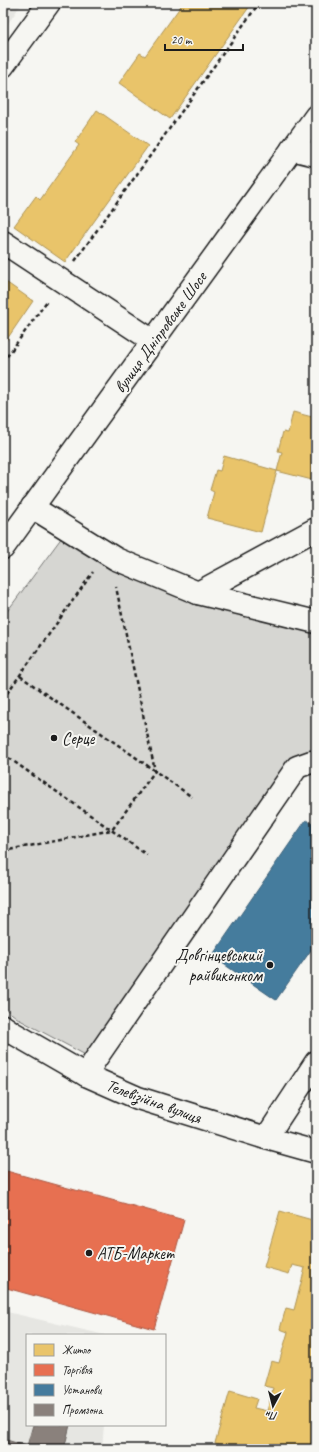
<svg xmlns="http://www.w3.org/2000/svg" width="319" height="1452" viewBox="0 0 319 1452" font-family="Caveat,sans-serif">
	<style>
		.built { fill: #e6e6e2 }
		.green { fill: #d6d6d2; stroke: #797977 }
		.homes { fill: #e9c46a; stroke: #ac9253 }
		.shops { fill: #e76f51; stroke: #aa5641 }
		.public { fill: #457b9d; stroke: #395e76 }
		.industry { fill: #8a817c; stroke: #69635f }
		.lines { fill: none; stroke-linecap: round; stroke-linejoin: round }
		.minor-casing { stroke: #1c1c1c; stroke-width: 25 }
		.major-casing { stroke: #1c1c1c; stroke-width: 25 }
		.path { stroke: #1c1c1c; stroke-width: 2.5; stroke-dasharray: 4 3; stroke-linecap: butt }
		.minor { stroke: #f6f6f2; stroke-width: 22 }
		.major { stroke: #f6f6f2; stroke-width: 22 }
		.poi-dot { fill: #1c1c1c; stroke: #f6f6f2; stroke-width: 1.5 }
		.labels { text-anchor: middle; stroke-width: 4; stroke-linejoin: round; paint-order: stroke }
		.street-label { font-size: 17px; fill: #1c1c1c; stroke: #f6f6f2 }
		.poi-label { font-size: 17px; fill: #1c1c1c; stroke: #f6f6f2; text-anchor: start }
	</style>
	<rect width="100%" height="100%" fill="#f6f6f2"/>
	<filter id="ink" filterUnits="userSpaceOnUse"><feTurbulence type="fractalNoise" baseFrequency=".025" numOctaves="2"/><feDisplacementMap in="SourceGraphic" scale="8" xChannelSelector="R" yChannelSelector="G"/><feConvolveMatrix kernelMatrix="1 2 1 2 8 2 1 2 1" color-interpolation-filters="sRGB"/></filter>
	<g filter="url(#ink)">
		<!-- built -->
		<g class="built">
			<polygon points="3,3 22,3 3,31"/>
			<polygon points="3,1311 105,1335 27,1335 27,1425 104,1425 102,1449 3,1449"/>
		</g>
		<!-- green -->
		<polygon class="green" points="68,529 116,559 316,622 316,762 311,762 95,1060 20,1020 3,1007 3,617"/>
		<!-- homes -->
		<g class="homes">
			<polygon points="183,3 252,3 170,119 119,83 140,53 145,56"/>
			<polygon points="97,110 148,146 65,262 14,226 36,196 40,200 79,145 75,142"/>
			<polygon points="3,280 33,301 3,345"/>
			<polygon points="293,412 316,418 316,481 277,471 282,452 278,451 283,432 288,433"/>
			<polygon points="224,456 277,471 261,532 207,518 214,492 210,490 216,470 220,471"/>
			<polygon points="280,1211 316,1221 316,1426 310,1449 239,1449 215,1443 230,1391 257,1399 254,1408 267,1411 273,1388 264,1386 271,1361 279,1363 288,1332 280,1329 286,1308 294,1310 305,1268 292,1265 289,1274 264,1267"/>
		</g>
		<!-- shops -->
		<polygon class="shops" points="3,1170 184,1220 154,1329 3,1287"/>
		<!-- public -->
		<polygon class="public" points="306,820 316,826 316,943 276,1000 212,956"/>
		<!-- industry -->
		<polygon class="industry" points="33,1425 70,1425 64,1449 3,1449 3,1439 27,1446"/>
		<g class="lines">
			<defs>
				<g id="minor">
					<polyline points="3,66 49,3"/>
					<polyline points="292,149 316,155"/>
					<polyline points="3,242 153,341"/>
					<polyline points="32,507 116,559 198,593 316,622"/>
					<polyline points="198,593 316,529"/>
					<polyline points="3,1026 13,1033 86,1075 138,1098 266,1138 316,1152"/>
					<polyline points="86,1075 95,1060 297,767 311,762 316,762"/>
					<polyline points="266,1138 316,1062"/>
				</g>
				<polyline id="major" points="3,548 316,116"/>
			</defs>
			<!-- minor casing -->
			<use href="#minor" class="minor-casing"/>
			<!-- major casing -->
			<use href="#major" class="major-casing"/>
			<!-- path -->
			<g class="path">
				<polyline points="75,261 259,3"/>
				<polyline points="3,362 47,301"/>
				<polyline points="20,676 192,797"/>
				<polyline points="3,699 93,572"/>
				<polyline points="3,754 147,855"/>
				<polyline points="3,851 112,830 155,771 116,587"/>
			</g>
			<!-- minor -->
			<use href="#minor" class="minor"/>
			<!-- major -->
			<use href="#major" class="major"/>
		</g>
	</g>
	<!-- markers -->
	<g class="poi-dot">
		<circle cx="54" cy="738" r="4"/>
		<circle cx="270" cy="965" r="4"/>
		<circle cx="89" cy="1253" r="4"/>
	</g>
	<g class="labels">
		<!-- street labels -->
		<g class="street-label">
			<text transform="translate(160 332) rotate(-54)" y="6">вулиця Дніпровське Шосе</text>
			<text transform="translate(154 1101) rotate(20)" y="6">Телевізійна вулиця</text>
		</g>
		<!-- poi labels -->
		<g class="poi-label">
			<text x="62" y="744">Серце</text>
			<text x="262" y="961" text-anchor="end">Довгінцевський<tspan x="262" dy="20">райвиконком</tspan></text>
			<text x="97" y="1259">АТБ-Маркет</text>
		</g>
	</g>
	<!-- margin -->
	<rect width="319" height="1452" fill="none" stroke="#f6f6f2" stroke-width="16"/>
	<rect x="8" y="8" width="303" height="1436" fill="none" stroke="#1c1c1c" stroke-width="1.5" filter="url(#ink)"/>
	<!-- legend -->
	<rect x="26" y="1334" width="140" height="92" fill="#f6f6f2" stroke="#9f9f9c"/>
	<rect x="34" y="1344" width="20" height="12" fill="#e9c46a" stroke="#9f9f9c"/>
	<text x="62" y="1354" font-size="12" fill="#1c1c1c">Житло</text>
	<rect x="34" y="1364" width="20" height="12" fill="#e76f51" stroke="#9f9f9c"/>
	<text x="62" y="1374" font-size="12" fill="#1c1c1c">Торгівля</text>
	<rect x="34" y="1384" width="20" height="12" fill="#457b9d" stroke="#9f9f9c"/>
	<text x="62" y="1394" font-size="12" fill="#1c1c1c">Установи</text>
	<rect x="34" y="1404" width="20" height="12" fill="#8a817c" stroke="#9f9f9c"/>
	<text x="62" y="1414" font-size="12" fill="#1c1c1c">Промзона</text>
	<!-- north arrow -->
	<g transform="translate(273 1406) rotate(187)" stroke="#f6f6f2" stroke-width="3" paint-order="stroke">
	<path d="M0-3L7 15L0 10L-7 15Z" fill="#1c1c1c"/>
	<text y="-6" font-size="11" font-weight="bold" text-anchor="middle" fill="#1c1c1c">Пн</text>
	</g>
	<!-- scale -->
	<path d="M165 44v6h78v-6" fill="none" stroke="#1c1c1c" stroke-width="2"/>
	<text x="171" y="44" font-size="12" fill="#1c1c1c" stroke="#f6f6f2" stroke-width="3" paint-order="stroke">20 m</text>
</svg>
